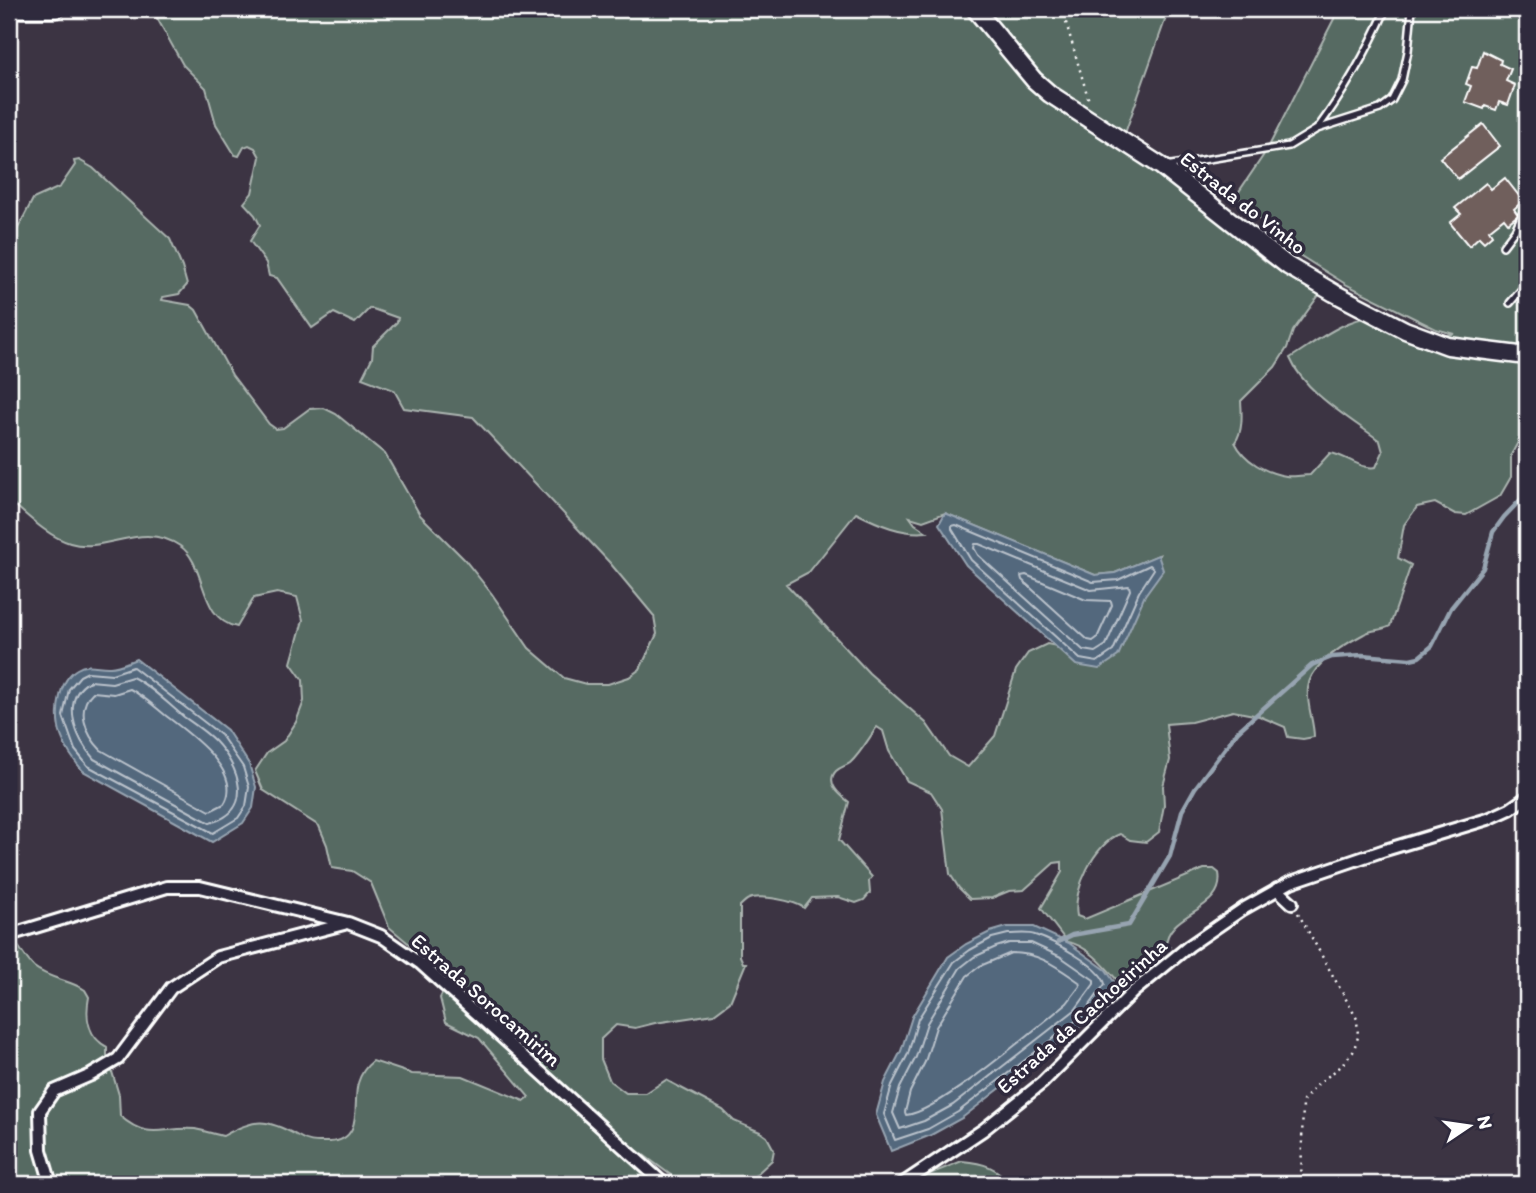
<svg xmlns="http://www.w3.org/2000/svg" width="1536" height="1193" viewBox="0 0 1536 1193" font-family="Itim,sans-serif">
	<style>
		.green { fill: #576a62; stroke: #abb4b0; stroke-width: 2; fill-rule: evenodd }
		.water { fill: #52677d; stroke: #97a4b1; stroke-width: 2 }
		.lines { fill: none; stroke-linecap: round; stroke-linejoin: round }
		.shore { stroke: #bac2cb; stroke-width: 2 }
		.stream { stroke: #97a4b1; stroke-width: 4.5 }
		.building { fill: #6f5e5c; stroke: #fff; stroke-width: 2 }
		.lane-casing { stroke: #fff; stroke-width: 10 }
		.street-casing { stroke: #fff; stroke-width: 16 }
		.secondary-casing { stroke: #fff; stroke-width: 21 }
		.path { stroke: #fff; stroke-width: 2.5; stroke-dasharray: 2 5; stroke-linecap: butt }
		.lane { stroke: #2f2a3d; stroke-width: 5 }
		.street { stroke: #2f2a3d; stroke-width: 10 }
		.secondary { stroke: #2f2a3d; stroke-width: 16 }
		.labels { text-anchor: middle; stroke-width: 7; stroke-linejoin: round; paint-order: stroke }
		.street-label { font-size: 21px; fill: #fff; stroke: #2f2a3d }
	</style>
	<rect width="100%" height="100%" fill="#3c3443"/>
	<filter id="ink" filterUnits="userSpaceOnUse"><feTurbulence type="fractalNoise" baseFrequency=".0143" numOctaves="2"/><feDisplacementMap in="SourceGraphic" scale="14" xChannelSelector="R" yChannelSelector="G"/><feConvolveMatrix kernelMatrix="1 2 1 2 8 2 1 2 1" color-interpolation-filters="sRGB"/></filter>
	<g filter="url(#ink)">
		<!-- green -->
		<g class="green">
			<path d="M 152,9 L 966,9 L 1024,80 L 1046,100 L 1158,171 L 1265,261 L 1319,295 L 1293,331 L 1287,348 L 1275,367 L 1241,401 C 1242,414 1243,432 1235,442 C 1244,461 1266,473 1286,476 C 1293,477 1302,475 1310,475 L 1330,453 C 1346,455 1360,470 1376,467 L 1383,452 L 1380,441 C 1351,419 1304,392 1290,358 C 1314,343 1337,324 1364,318 L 1438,336 L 1454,334 L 1436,329 L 1347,285 L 1288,248 L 1236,196 L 1267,150 L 1339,9 L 1527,9 L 1527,417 L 1522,435 L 1511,455 L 1511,477 L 1500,496 L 1466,515 L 1455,514 L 1435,503 L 1417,507 L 1404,525 L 1398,558 L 1411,565 L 1390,626 C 1382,631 1373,629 1364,634 C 1345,644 1310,665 1308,688 C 1306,704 1314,721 1314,737 L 1303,739 L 1288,737 L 1285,727 L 1259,716 L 1233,711 L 1191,722 L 1166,724 L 1170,760 L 1163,786 L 1164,805 L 1159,832 L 1146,842 L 1130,840 L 1120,834 C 1095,843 1072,890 1077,916 L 1085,919 L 1204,869 L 1214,869 L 1219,873 C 1226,912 1166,911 1166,946 L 1169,947 L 1150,955 L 1136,972 L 1117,980 C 1105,966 1086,944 1067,942 L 1041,908 L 1062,872 L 1062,862 L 1054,863 L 1024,890 L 1009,891 L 992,898 L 970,899 L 959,888 L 950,874 L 942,809 L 931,792 L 907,781 L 889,751 L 883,731 L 877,727 C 869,738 860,754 850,763 C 846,766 840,767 836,771 C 825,783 840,795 849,802 L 839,840 L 872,877 L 869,881 L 870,893 L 864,900 L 856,903 L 838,897 L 812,898 L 804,908 C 795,901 760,894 749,899 C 746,900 742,904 740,906 L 740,956 L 743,963 L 746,963 L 730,1002 L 714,1014 L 655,1023 L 635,1028 L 616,1025 L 601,1039 L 601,1059 L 610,1081 L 626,1093 L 646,1093 L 666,1080 L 723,1110 L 734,1121 L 760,1132 L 767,1137 L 774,1150 L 772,1160 L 746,1184 L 683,1184 L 638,1151 L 632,1149 L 660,1184 L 9,1184 L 9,937 C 19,943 24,958 34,967 C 49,979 70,980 85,990 L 89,997 C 85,1017 88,1037 107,1047 L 107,1055 L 119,1095 L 120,1116 C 150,1142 163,1126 195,1129 C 205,1131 214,1134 223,1136 C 255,1118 266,1118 298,1136 C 309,1143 316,1142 329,1142 C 365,1141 352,1101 358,1083 C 361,1073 365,1067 373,1061 L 412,1074 L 463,1076 L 524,1101 L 529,1097 L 479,1038 L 446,1022 L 440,998 L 448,982 L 439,969 L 389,927 L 371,883 L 352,871 L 332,868 L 327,845 L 319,826 L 263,790 L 255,771 L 267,753 L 284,741 L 296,722 L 304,701 L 303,680 L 291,663 L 303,620 L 297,597 L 277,593 L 254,598 L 237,627 C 198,619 207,564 180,546 C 141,520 106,554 70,543 C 47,536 27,515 9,500 L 9,237 L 17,230 L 33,199 L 60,187 L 75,165 L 74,161 L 79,160 L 93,168 L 170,239 L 182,267 L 187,285 L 179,294 L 163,297 L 162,300 L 190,305 L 196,310 L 232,375 L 269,424 L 276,429 L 283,428 L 309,409 L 324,408 L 336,414 L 385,454 L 420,515 L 464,559 L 492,594 L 529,648 L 564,678 L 586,684 L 608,684 L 629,677 L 640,669 L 657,634 L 654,616 L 610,563 L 473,417 L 404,408 L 394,390 L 362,378 L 372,358 L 373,346 L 397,322 L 398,318 L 370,308 L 355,323 L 334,313 L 312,328 L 277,278 L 269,276 L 266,263 L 250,241 L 260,225 L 255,215 L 244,203 L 252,193 L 260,157 L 255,148 L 249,145 L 244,147 L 239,156 L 235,155 L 216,124 L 206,88 L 183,65 ZM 856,513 C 878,524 902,535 927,532 L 915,524 L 910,517 L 923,521 L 945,513 L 1095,575 L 1115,573 L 1159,555 L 1156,561 L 1066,648 L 1047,644 L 1028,653 L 1016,670 L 995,736 L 968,767 L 949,756 L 926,723 L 869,673 L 786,584 L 809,572 Z"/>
			<polygon points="985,9 1169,9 1124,136 1055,91 1037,74"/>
			<path d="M 962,1161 C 984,1163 997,1167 1010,1184 L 911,1184 L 915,1180 Z"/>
		</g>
		<!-- water -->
		<g class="water">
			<polygon points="945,513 1095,575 1115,573 1158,555 1163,570 1145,595 1118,656 1099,669 1076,665 966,565 939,524"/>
			<path d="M 136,659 L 227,730 L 249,764 L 256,787 L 253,808 L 243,823 L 212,842 L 83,771 C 63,748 53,727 60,696 C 62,686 68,674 77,669 C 89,662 98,668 110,667 C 118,667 128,662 136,659 Z"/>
			<polygon points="1007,927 1034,927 1069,943 1106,970 1115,983 1087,1021 962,1118 931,1135 891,1151 876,1115 885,1082 901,1051 912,1017 948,957 966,944 990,932"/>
		</g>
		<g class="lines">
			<!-- shore -->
			<g class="shore">
				<polygon points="956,525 1093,582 1118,580 1150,565 1154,569 1139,592 1113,651 1097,662 1080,659 971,560 952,529 952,526"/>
				<polygon points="975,544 979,544 1091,590 1129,586 1130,590 1106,645 1095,652 1083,650 978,555 974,548"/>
				<polygon points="1026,575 1086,600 1111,601 1112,605 1097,638 1093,641 1088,640 1022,580 1021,576"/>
				<polygon points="133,667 221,735 243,767 249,787 246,806 238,818 213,833 88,766 75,750 63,716 69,689 80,676 88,672 112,674"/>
				<path d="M 132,677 C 151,686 168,704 184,717 C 194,724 206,732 215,741 C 239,766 256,811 210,823 L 94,759 C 76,740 59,698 90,681 L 112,683 Z"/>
				<path d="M 130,689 C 142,695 154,706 165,715 C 187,732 245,772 224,804 L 210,811 L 101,750 C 86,735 75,709 93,692 L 114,694 Z"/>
				<path d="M 1008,934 C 1017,934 1027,932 1035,935 C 1053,941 1101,966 1105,984 L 1082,1016 L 958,1112 L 928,1129 L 895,1140 L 884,1114 L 892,1085 L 908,1054 L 918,1019 L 954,962 L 970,950 L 992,938 Z"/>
				<polygon points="1009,943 1031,943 1061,957 1094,980 1094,984 1075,1010 953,1105 924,1121 900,1129 893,1113 900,1088 916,1057 927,1023 960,968 974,957 996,947"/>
				<path d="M 1011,953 C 1040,953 1056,966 1079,982 L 1080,986 L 1067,1003 C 1037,1027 938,1113 906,1115 L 905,1112 L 910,1092 L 925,1062 L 936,1027 L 967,976 L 980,966 Z"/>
			</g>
			<!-- stream -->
			<polyline class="stream" points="1058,942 1072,935 1129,925 1170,856 1182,811 1195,788 1238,731 1312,665 1332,657 1362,655 1410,659 1419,657 1432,646 1451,608 1483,568 1493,532 1504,517 1527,493"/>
		</g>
		<!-- building -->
		<g class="building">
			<polygon points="1483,51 1501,60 1500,64 1511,69 1506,81 1515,85 1508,105 1499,102 1496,110 1485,106 1484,109 1465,102 1471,86 1466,84 1472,67 1477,68"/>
			<polygon points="1483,124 1500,146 1458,179 1440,158"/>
			<polygon points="1505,178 1523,201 1514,209 1518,215 1508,223 1504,218 1489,230 1492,235 1484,242 1479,237 1469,246 1450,223 1461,214 1455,208 1486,183 1491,189"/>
		</g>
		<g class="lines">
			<defs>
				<g id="lane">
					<polyline points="1526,91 1527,88"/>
					<path d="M 1317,129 C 1345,91 1367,52 1386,9"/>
					<polyline points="1165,166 1289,146 1317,129 1380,109 1392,100 1402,80 1408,51 1412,9"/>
					<polyline points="1503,246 1515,230 1527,204"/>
					<polyline points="1510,303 1527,283"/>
				</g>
				<g id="street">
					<polyline points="1277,889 1292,903"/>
					<polyline points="9,935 167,887 200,887 348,923 381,936 421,964 664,1184"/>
					<polyline points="51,1184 41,1150 40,1111 54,1091 91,1075 118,1059 171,988 218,957 344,924"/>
					<polyline points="902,1184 983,1130 1042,1083 1133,992 1189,946 1243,909 1291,882 1385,850 1488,819 1510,809 1527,797"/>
				</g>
				<g id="secondary">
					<polyline points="21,9 56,9"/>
					<polyline points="975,9 1034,80 1050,94 1161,166 1288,266 1334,293 1405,330 1448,346 1527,356"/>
				</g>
			</defs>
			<!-- lane casing -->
			<use href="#lane" class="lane-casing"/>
			<!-- street casing -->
			<use href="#street" class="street-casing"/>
			<!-- secondary casing -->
			<use href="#secondary" class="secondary-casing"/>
			<!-- path -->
			<g class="path">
				<polyline points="1062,9 1089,101"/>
				<polyline points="1298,913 1357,1019 1358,1037 1353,1052 1340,1067 1319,1083 1303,1101 1301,1184"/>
			</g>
			<!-- lane -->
			<use href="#lane" class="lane"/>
			<!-- street -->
			<use href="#street" class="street"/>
			<!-- secondary -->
			<use href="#secondary" class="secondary"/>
		</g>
	</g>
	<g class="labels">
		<!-- street labels -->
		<g class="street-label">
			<text transform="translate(1243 203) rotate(38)" y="7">Estrada do Vinho</text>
			<text transform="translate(486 1000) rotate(41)" y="7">Estrada Sorocamirim</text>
			<text transform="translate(1082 1016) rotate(-42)" y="7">Estrada da Cachoeirinha</text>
		</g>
	</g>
	<!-- margin -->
	<rect width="1536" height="1193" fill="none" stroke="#2f2a3d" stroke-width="35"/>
	<rect x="18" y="18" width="1501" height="1158" fill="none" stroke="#fff" stroke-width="2.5" filter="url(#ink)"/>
	<!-- north arrow -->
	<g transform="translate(1469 1126) rotate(77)" stroke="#2f2a3d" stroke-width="5" paint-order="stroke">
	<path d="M0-5L12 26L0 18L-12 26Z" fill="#ffffff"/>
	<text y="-10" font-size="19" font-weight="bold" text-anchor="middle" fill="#ffffff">N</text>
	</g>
</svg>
